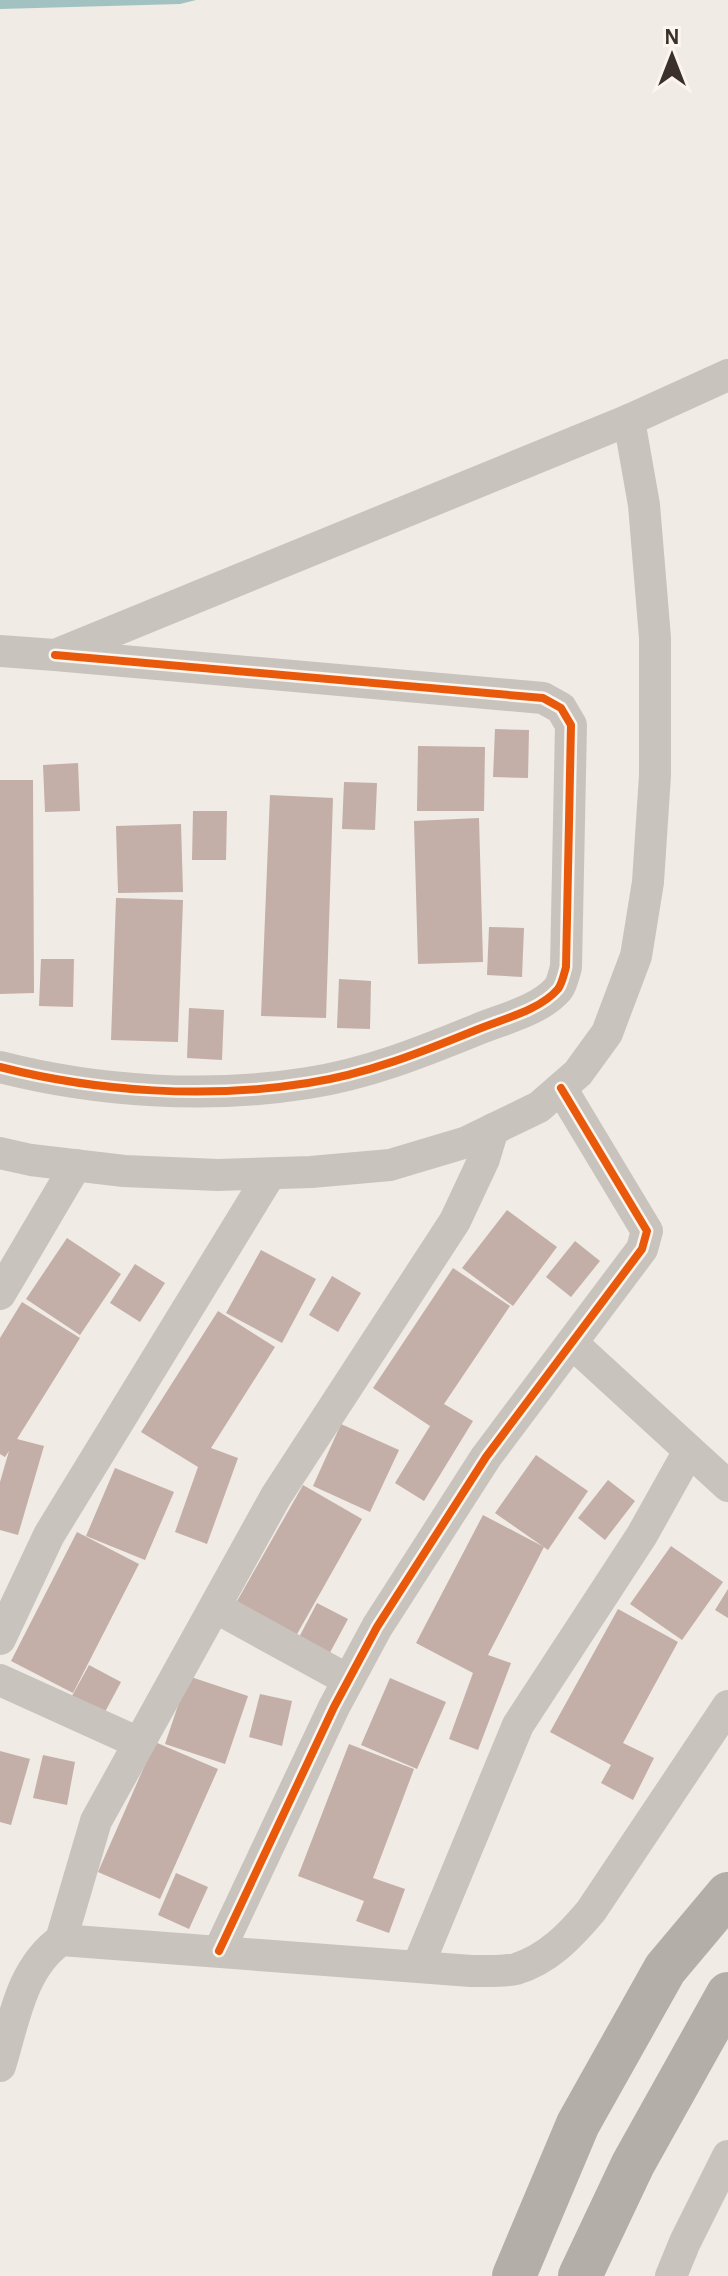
<svg xmlns="http://www.w3.org/2000/svg" width="728" height="2276" viewBox="0 0 728 2276" font-family="'Alegreya Sans',sans-serif">
	<style>
		.water { fill: #a1c2c1 }
		.building { fill: #c3afa7 }
		.lines { fill: none; stroke-linecap: round; stroke-linejoin: round }
		.minor { stroke: #c9c3be; stroke-width: 32 }
		.trunk { stroke: #b4aea8; stroke-width: 44 }
		.cycleway-casing { stroke: #fbf5ee; stroke-width: 13 }
		.cycleway { stroke: #e8590c; stroke-width: 8 }
	</style>
	<rect width="100%" height="100%" fill="#f0ebe5"/>
	<!-- water -->
	<polygon class="water" points="0,0 196,0 180,4 0,9"/>
	<!-- building -->
	<g class="building">
		<polygon points="495,729 529,730 528,778 493,777"/>
		<polygon points="418,746 485,747 484,811 417,811"/>
		<polygon points="78,763 80,811 45,812 43,765"/>
		<polygon points="0,780 33,780 34,993 0,994"/>
		<polygon points="344,782 377,783 375,830 342,829"/>
		<polygon points="270,795 333,798 326,1018 261,1016"/>
		<polygon points="193,811 227,811 226,860 192,860"/>
		<polygon points="479,818 483,962 418,964 414,821"/>
		<polygon points="181,824 183,892 118,893 116,826"/>
		<polygon points="116,898 183,900 178,1042 111,1040"/>
		<polygon points="489,927 524,928 522,977 487,975"/>
		<polygon points="41,959 74,959 73,1007 39,1006"/>
		<polygon points="339,979 371,981 370,1029 337,1028"/>
		<polygon points="189,1008 224,1010 222,1060 187,1058"/>
		<polygon points="507,1210 557,1247 513,1306 462,1268"/>
		<polygon points="67,1238 121,1274 80,1335 26,1299"/>
		<polygon points="575,1241 600,1261 571,1297 546,1277"/>
		<polygon points="261,1250 316,1279 282,1343 226,1313"/>
		<polygon points="135,1264 165,1283 140,1322 110,1303"/>
		<polygon points="453,1268 510,1306 444,1404 473,1421 424,1501 395,1483 430,1426 373,1388"/>
		<polygon points="332,1276 361,1293 338,1332 309,1315"/>
		<polygon points="22,1302 80,1338 17,1439 44,1446 18,1535 0,1530 0,1482 9,1451 5,1457 0,1454 0,1338"/>
		<polygon points="218,1311 275,1347 211,1448 238,1458 207,1544 175,1532 198,1467 141,1432"/>
		<polygon points="341,1424 399,1450 370,1512 313,1486"/>
		<polygon points="536,1455 588,1491 548,1550 495,1513"/>
		<polygon points="115,1468 174,1492 145,1560 86,1536"/>
		<polygon points="608,1480 635,1501 605,1540 578,1518"/>
		<polygon points="303,1485 362,1519 292,1643 232,1610"/>
		<polygon points="483,1515 544,1547 488,1655 511,1663 478,1750 449,1739 473,1673 416,1643"/>
		<polygon points="77,1532 139,1564 73,1693 11,1661"/>
		<polygon points="671,1546 723,1582 682,1640 630,1604"/>
		<polygon points="728,1589 728,1618 715,1610"/>
		<polygon points="317,1603 348,1619 326,1660 296,1643"/>
		<polygon points="618,1609 678,1642 623,1743 654,1758 633,1800 601,1783 611,1765 550,1732"/>
		<polygon points="89,1665 121,1682 99,1723 67,1705"/>
		<polygon points="188,1676 248,1696 225,1764 165,1744"/>
		<polygon points="390,1678 446,1702 417,1769 361,1745"/>
		<polygon points="260,1694 292,1701 282,1746 249,1737"/>
		<polygon points="155,1742 218,1769 160,1899 98,1872"/>
		<polygon points="349,1744 414,1769 373,1878 405,1889 389,1933 356,1921 364,1901 298,1876"/>
		<polygon points="0,1751 30,1759 11,1825 0,1822"/>
		<polygon points="43,1755 75,1762 67,1805 33,1798"/>
		<polygon points="176,1873 208,1887 189,1929 158,1915"/>
	</g>
	<g class="lines">
		<!-- minor -->
		<g class="minor">
			<polyline points="0,651 55,655 629,420 728,375"/>
			<path d="M 0,1067 C 98,1092 208,1099 308,1083 C 367,1074 422,1052 476,1030 C 502,1019 539,1011 558,989 C 562,984 564,974 566,967 L 571,725 L 561,708 L 543,698 L 55,655"/>
			<polyline points="0,1153 31,1160 124,1171 218,1175 311,1172 390,1165 467,1142 539,1107 578,1073 607,1033 636,956 648,882 655,775 655,638 644,505 629,420"/>
			<polyline points="0,1294 76,1165"/>
			<polyline points="572,1343 728,1486"/>
			<polyline points="215,1607 348,1680"/>
			<polyline points="0,1639 49,1535 270,1174"/>
			<polyline points="0,1680 139,1743"/>
			<polyline points="61,1940 96,1821 276,1496 455,1221 484,1159 493,1129"/>
			<polyline points="219,1951 334,1707 377,1627 486,1457 642,1249 647,1231 561,1088"/>
			<polyline points="418,1966 518,1725 642,1535 689,1451"/>
			<path d="M 0,2066 C 14,2021 21,1968 61,1940 L 471,1971 C 485,1971 503,1972 516,1969 C 548,1959 570,1936 591,1911 L 728,1706"/>
			<polyline points="671,2276 685,2242 728,2156"/>
		</g>
		<!-- trunk -->
		<g class="trunk">
			<polyline points="514,2276 578,2124 665,1969 728,1894"/>
			<polyline points="580,2276 633,2164 728,1994"/>
		</g>
		<defs>
			<g id="cycleway">
				<path d="M 0,1067 C 98,1092 208,1099 308,1083 C 367,1074 422,1052 476,1030 C 502,1019 539,1011 558,989 C 562,984 564,974 566,967 L 571,725 L 561,708 L 543,698 L 55,655"/>
				<polyline points="219,1951 334,1707 377,1627 486,1457 642,1249 647,1231 561,1088"/>
			</g>
		</defs>
		<!-- cycleway casing -->
		<use href="#cycleway" class="cycleway-casing"/>
		<!-- cycleway -->
		<use href="#cycleway" class="cycleway"/>
	</g>
	<!-- north arrow -->
	<g transform="translate(672 56)" stroke="#fbf5ee" stroke-width="6" paint-order="stroke">
	<path d="M0-6L14 30L0 20L-14 30Z" fill="#3b302b"/>
	<text y="-12" font-size="22" font-weight="bold" text-anchor="middle" fill="#3b302b">N</text>
	</g>
</svg>
